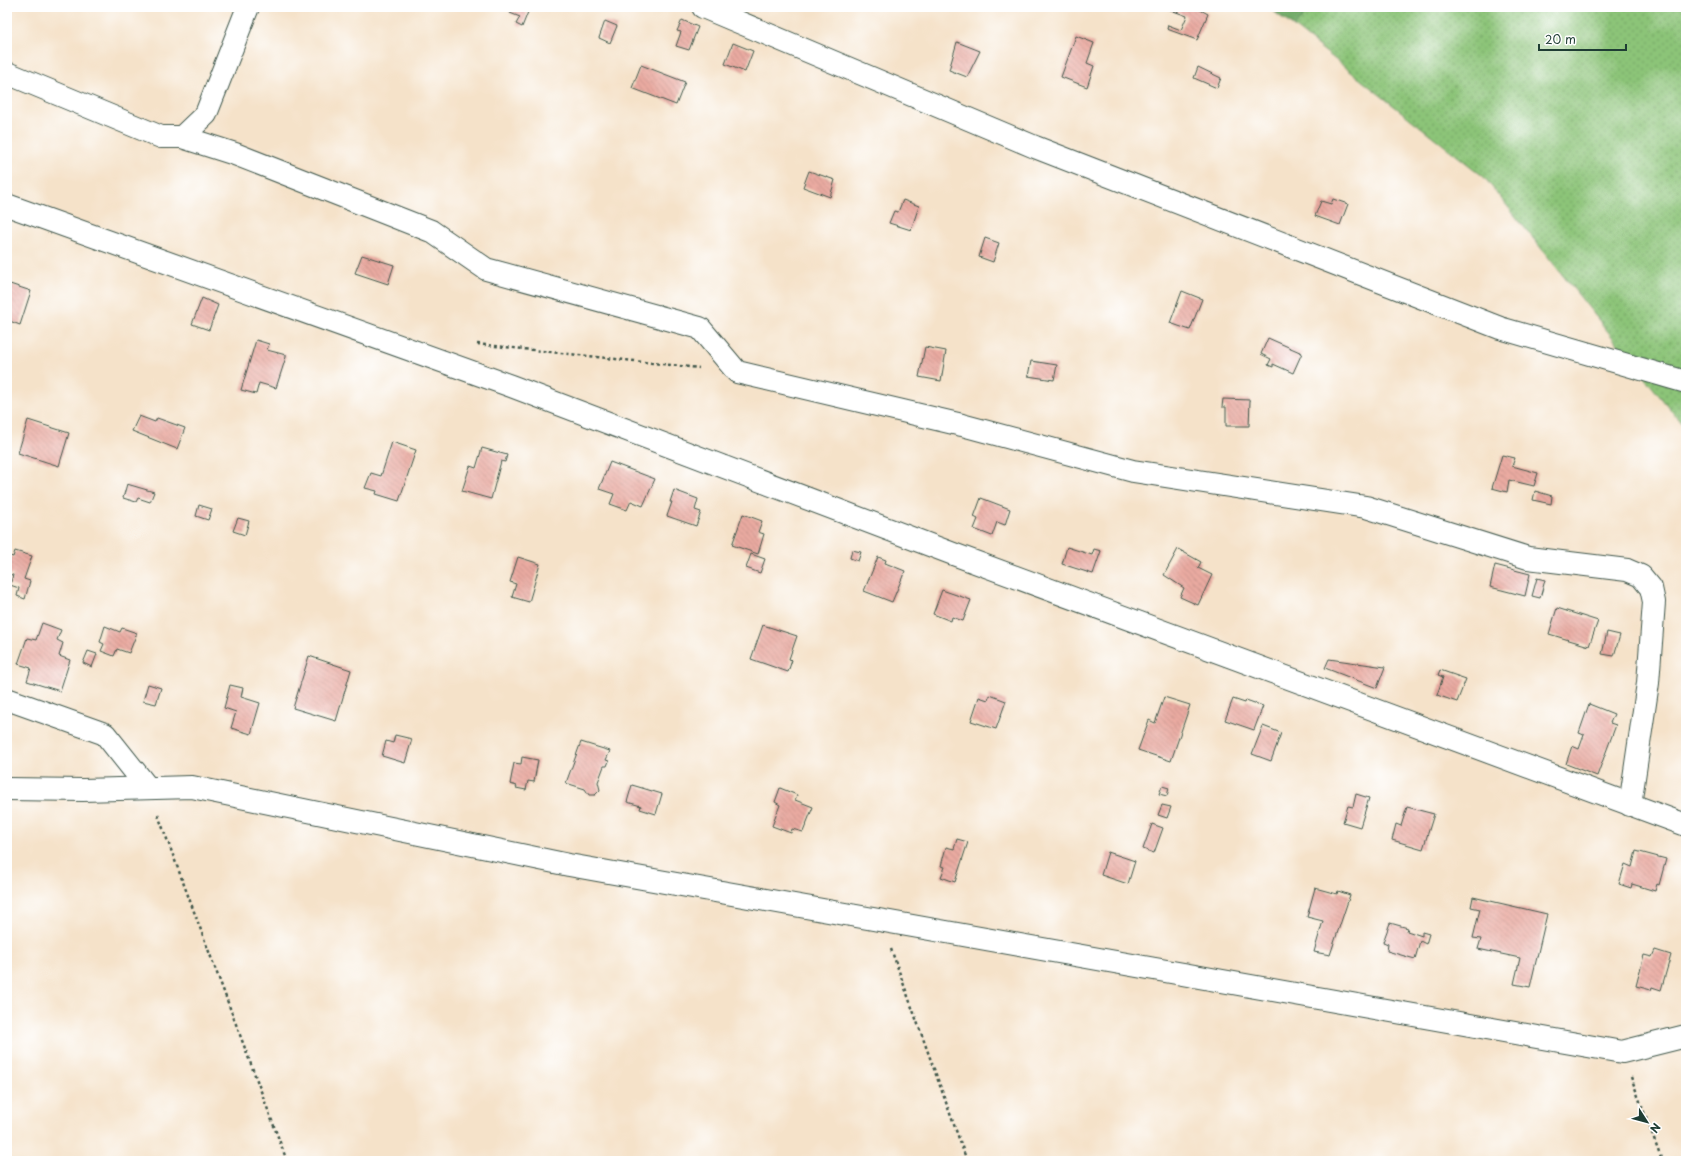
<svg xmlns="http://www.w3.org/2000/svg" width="1693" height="1168" viewBox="0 0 1693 1168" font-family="'Playpen Sans',sans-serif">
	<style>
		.grass { fill: url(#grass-dots); stroke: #568056 }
		.forest { fill: url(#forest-crowns); stroke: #48744e }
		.building { fill: url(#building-back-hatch) }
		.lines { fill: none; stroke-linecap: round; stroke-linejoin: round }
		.street-casing { stroke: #3f564a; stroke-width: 24 }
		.path { stroke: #3f564a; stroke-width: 2.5; stroke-dasharray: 3 3; stroke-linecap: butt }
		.street { stroke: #fff; stroke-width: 22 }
	</style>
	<defs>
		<pattern id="grass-dots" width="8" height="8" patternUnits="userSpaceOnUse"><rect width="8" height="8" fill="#8cc478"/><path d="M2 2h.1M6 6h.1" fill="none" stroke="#72a063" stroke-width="1.8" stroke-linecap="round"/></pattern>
		<pattern id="forest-crowns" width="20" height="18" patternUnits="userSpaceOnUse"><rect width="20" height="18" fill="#71aa68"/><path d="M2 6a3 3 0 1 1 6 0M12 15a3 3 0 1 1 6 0" fill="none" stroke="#5c8c56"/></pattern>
		<pattern id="building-back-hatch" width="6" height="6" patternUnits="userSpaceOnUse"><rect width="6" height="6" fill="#eaaaa1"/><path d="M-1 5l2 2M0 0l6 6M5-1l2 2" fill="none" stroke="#bd8c84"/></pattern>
	</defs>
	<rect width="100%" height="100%" fill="#fff"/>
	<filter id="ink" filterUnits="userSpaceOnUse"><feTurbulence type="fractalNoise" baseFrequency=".025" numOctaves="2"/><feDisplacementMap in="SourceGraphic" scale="8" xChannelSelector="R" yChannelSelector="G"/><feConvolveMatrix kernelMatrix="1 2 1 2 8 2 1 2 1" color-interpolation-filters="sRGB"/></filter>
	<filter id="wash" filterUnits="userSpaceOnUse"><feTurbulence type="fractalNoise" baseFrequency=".012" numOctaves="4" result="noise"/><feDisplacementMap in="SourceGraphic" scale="16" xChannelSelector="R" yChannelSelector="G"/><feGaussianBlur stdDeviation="0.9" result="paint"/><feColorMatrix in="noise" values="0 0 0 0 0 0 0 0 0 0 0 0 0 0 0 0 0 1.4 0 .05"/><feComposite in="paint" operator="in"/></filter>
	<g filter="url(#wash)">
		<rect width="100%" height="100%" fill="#f5e2c9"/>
		<!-- grass -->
		<polygon class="grass" points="1311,7 1686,7 1686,429 1484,177 1294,27"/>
		<!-- forest -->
		<polygon class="forest" points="1268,7 1311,7 1294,27"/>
		<g id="blocks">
			<!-- building -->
			<g class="building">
				<polygon points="512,7 530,7 522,27 516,24 520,17 510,13"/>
				<polygon points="1169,7 1195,7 1208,14 1197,40 1167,29 1168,25 1181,30 1187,16 1168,9"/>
				<polygon points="682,20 698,27 689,50 676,46 681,32 677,31"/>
				<polygon points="605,21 617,26 610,43 599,38"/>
				<polygon points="1076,36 1094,43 1087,63 1094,66 1087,87 1061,77"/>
				<polygon points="957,42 980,51 967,77 949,70"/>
				<polygon points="733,43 753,51 745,72 725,64"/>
				<polygon points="641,65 685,82 676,105 632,88"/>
				<polygon points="1198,67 1221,78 1217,88 1194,78"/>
				<polygon points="809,171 835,180 830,197 803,187"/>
				<polygon points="1333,199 1348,204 1340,225 1315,216 1321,201 1331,204"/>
				<polygon points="903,200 919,206 911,230 889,223 894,211 898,212"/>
				<polygon points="985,238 999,243 993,262 979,257"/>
				<polygon points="362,255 394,265 388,284 355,273"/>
				<polygon points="7,283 31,291 20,325 7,320"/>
				<polygon points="1182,291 1202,299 1190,330 1170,323"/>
				<polygon points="202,298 218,305 209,330 192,324"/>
				<polygon points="1268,338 1302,353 1293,373 1273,364 1273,367 1268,365 1271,359 1261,354"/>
				<polygon points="256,340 269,344 267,350 286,355 286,357 276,388 259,383 256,394 241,390"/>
				<polygon points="925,347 946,351 941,381 919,377"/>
				<polygon points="1031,361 1057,365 1054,380 1028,376"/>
				<polygon points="1223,399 1250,400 1249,426 1226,426 1226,407 1222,407"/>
				<polygon points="139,416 155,422 157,418 185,428 177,449 132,431"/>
				<polygon points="28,420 69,433 59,466 18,453"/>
				<polygon points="392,442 416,450 399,501 376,494 377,491 365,488 371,473 381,476"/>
				<polygon points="482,448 507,455 505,462 501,461 491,499 462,491 470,466 476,468"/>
				<polygon points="1502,455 1515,458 1512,466 1538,473 1534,486 1509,480 1507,492 1492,488"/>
				<polygon points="610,462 655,479 643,506 631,501 627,510 610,504 614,494 599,489"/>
				<polygon points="127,484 154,492 150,502 138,498 136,502 123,498"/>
				<polygon points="674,490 698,499 695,510 701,512 696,526 667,516 672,502 670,502"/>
				<polygon points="1535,491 1552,496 1551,504 1533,500"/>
				<polygon points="981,498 1010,509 1005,525 997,522 992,536 974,529 978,519 974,517"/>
				<polygon points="199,505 212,509 208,520 196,516"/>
				<polygon points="743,514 762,521 758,532 764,534 758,554 732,545"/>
				<polygon points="238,518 249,521 245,535 233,531"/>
				<polygon points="1067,547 1092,555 1094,549 1101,551 1093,574 1062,564"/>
				<polygon points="1178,549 1201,562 1198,568 1212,575 1198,605 1180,597 1184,588 1164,575"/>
				<polygon points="852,550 861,552 858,561 850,558"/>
				<polygon points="15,551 32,556 24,579 30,581 25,599 17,596 19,588 10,585 13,575 7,574 7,555 13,557"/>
				<polygon points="751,554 765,559 760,573 746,568"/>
				<polygon points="518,557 540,564 529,602 512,597 516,584 510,582"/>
				<polygon points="878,557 886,560 885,563 905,571 892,602 864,591"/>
				<polygon points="1495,565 1530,574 1525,596 1490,587"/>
				<polygon points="1537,578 1545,580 1540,598 1532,596"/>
				<polygon points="942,590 971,600 963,621 952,617 951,621 933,614"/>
				<polygon points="1557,608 1598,621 1589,646 1549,634"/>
				<polygon points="42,623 61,630 57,640 63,643 59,656 70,660 60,691 27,681 31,668 18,664 27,638 36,640"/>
				<polygon points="763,625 797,636 789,659 792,660 788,672 751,659"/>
				<polygon points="105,626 120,632 122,628 137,633 129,653 117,649 114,656 101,651 104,644 100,642"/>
				<polygon points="1607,632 1620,635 1614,656 1602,654"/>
				<polygon points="1684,635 1686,635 1686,663 1682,660"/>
				<polygon points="88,651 97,654 92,667 83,663"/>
				<polygon points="309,656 351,670 336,721 293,708"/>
				<polygon points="1329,659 1385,667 1377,688 1325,668"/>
				<polygon points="1440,670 1466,679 1457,702 1437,695 1443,677 1438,675"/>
				<polygon points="148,684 161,688 156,704 143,701"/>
				<polygon points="230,685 243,688 241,697 260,703 251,734 231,728 236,712 224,708"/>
				<polygon points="990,695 1006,701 996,729 971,721 979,697 988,700"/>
				<polygon points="1164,697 1190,705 1171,761 1138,750 1149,720 1155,723"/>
				<polygon points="1233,699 1245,703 1246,700 1263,706 1254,730 1225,720"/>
				<polygon points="1589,704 1614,714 1610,723 1616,725 1597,776 1566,764 1572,746 1579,749 1584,735 1579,733"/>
				<polygon points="1263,726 1281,733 1271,761 1252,754"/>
				<polygon points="395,735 412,739 405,763 382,756 386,741 393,743"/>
				<polygon points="581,742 610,751 606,760 609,761 607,766 604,766 598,782 600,790 595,795 589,795 585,789 566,783"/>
				<polygon points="522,757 538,760 534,782 528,781 526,790 516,788 517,786 510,784 514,763 521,764"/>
				<polygon points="632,785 662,794 656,814 640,809 641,806 627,802"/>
				<polygon points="1162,786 1169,788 1167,796 1159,794"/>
				<polygon points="780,788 797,795 795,800 813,807 803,832 792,829 791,833 772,826 780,805 775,802"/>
				<polygon points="1356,794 1369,798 1360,827 1343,822 1348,806 1353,807"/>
				<polygon points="1162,805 1171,807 1167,818 1158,815"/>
				<polygon points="1407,807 1434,814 1423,849 1392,840 1396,824 1401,826"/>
				<polygon points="1152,824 1163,828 1154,853 1143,849"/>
				<polygon points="957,839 968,842 955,882 941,877 945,867 941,866 946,847 954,849"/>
				<polygon points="1636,851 1666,859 1659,885 1657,884 1655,891 1632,884 1631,888 1619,884 1625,864 1632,867"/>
				<polygon points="1108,852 1135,861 1128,884 1101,875"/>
				<polygon points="1315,888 1337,894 1338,891 1350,895 1330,955 1314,952 1323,921 1307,917"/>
				<polygon points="1473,897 1547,914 1530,987 1514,984 1520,958 1478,949 1481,939 1473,938 1480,909 1471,907"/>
				<polygon points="1390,923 1408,928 1407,931 1422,936 1422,932 1429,934 1426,944 1420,941 1415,959 1387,951 1388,944 1383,942"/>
				<polygon points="1655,950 1671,955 1661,990 1652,987 1651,990 1636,986 1644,955 1652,957"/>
			</g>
		</g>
	</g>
	<g filter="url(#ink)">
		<use href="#blocks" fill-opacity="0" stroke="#3f564a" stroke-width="1"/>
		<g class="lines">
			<defs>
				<g id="street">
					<polyline points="703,7 1035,147 1500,328 1686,382"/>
					<polyline points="7,73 161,137 182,137 235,154 431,231 486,269 700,328 737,372 962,425 1133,471 1366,507 1528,558 1627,570 1641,576 1651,588 1654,602 1648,683 1630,805"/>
					<polyline points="182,137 206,114 248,7"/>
					<polyline points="7,205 511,386 956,555 1686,825"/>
					<polyline points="7,699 105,734 148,788"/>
					<polyline points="7,789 83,790 192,787 569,865 1622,1052 1686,1036"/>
				</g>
			</defs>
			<!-- street casing -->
			<use href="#street" class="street-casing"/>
			<!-- path -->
			<g class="path">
				<polyline points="477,344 699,368"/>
				<polyline points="158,815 287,1161"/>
				<polyline points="891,949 967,1161"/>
				<polyline points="1631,1077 1662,1161"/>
			</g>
			<!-- street -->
			<use href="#street" class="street"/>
		</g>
	</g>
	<!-- margin -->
	<rect width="1693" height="1168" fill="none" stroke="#fff" stroke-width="24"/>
	<!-- north arrow -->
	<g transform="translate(1647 1122) rotate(126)" stroke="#ffffff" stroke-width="3" paint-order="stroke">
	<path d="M0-3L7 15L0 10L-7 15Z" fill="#1f3d34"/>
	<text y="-6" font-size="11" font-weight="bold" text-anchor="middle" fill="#1f3d34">N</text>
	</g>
	<!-- scale -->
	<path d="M1539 44v6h87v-6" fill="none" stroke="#1f3d34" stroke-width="2"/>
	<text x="1545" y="44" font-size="12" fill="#1f3d34" stroke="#ffffff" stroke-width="3" paint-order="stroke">20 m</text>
</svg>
